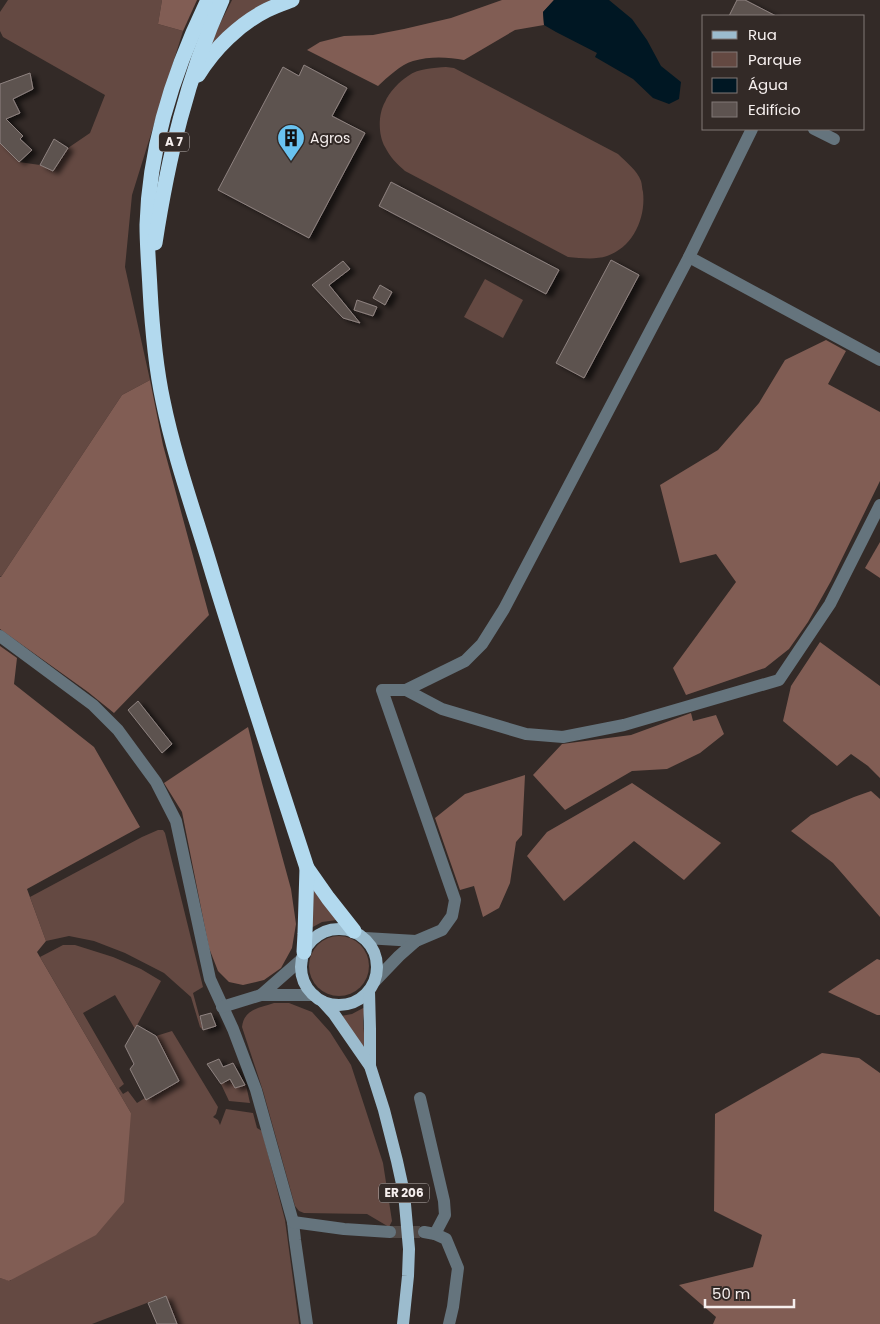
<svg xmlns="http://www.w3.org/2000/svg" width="880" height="1324" viewBox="0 0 880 1324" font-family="Poppins,sans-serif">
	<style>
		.green { fill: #644942 }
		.forest { fill: #815d54 }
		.water { fill: #001723 }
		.building { fill: #5d5350; stroke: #8f8380; filter: url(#shadow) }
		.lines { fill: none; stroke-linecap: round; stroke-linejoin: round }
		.minor-tunnel { stroke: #504845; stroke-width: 12; stroke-dasharray: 12 6; stroke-linecap: butt }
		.minor { stroke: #65747d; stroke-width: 12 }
		.major { stroke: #9cbcce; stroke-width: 12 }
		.highway { stroke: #b2d9ee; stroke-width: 15 }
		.labels { text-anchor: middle; stroke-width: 4; stroke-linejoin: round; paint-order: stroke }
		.shield { fill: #332a27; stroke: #bcb4b2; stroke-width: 1 }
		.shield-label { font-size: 12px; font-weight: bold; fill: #f6efee }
		.poi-label { font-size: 14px; fill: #f6efee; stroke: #332a27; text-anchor: start }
	</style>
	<defs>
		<filter id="shadow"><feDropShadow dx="5.5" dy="3" stdDeviation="2.5" flood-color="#0009"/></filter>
	</defs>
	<rect width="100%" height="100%" fill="#332a27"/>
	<!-- green -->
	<g class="green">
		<polygon points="8,0 162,0 158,24 183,31 132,195 125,267 150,380 122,395 1,577 0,576 0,143 19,162 40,165 53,171 68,148 90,133 105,95 3,37 0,31 0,12"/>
		<polygon points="232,0 276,0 203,57"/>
		<path d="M 446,67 L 454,68 L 618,154 C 626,162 637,170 641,181 C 642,184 642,189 643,192 C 646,218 633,247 607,256 C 595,260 581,258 568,257 L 405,171 C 397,164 390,157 385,147 C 378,135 378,114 385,102 C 389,92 400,81 408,76 C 419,68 434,68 446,67 Z"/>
		<polygon points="485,279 523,300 503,338 464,317"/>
		<polygon points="158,830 163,830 165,833 203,987 193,993 203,1030 200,1027 191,997 164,973 125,953 94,941 69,936 46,941 30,897 142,837"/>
		<polygon points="311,883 337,920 322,922 311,928"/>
		<circle cx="339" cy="966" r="30"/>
		<polygon points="63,945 75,945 113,957 141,969 161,981 135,1029 115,995 83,1013 124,1084 119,1088 123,1094 128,1091 137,1103 145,1098 146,1099 179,1081 156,1036 172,1031 218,1107 216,1114 213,1117 218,1120 220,1125 226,1109 253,1113 257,1128 262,1131 285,1220 299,1324 177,1324 165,1296 92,1324 0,1324 0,1278 10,1281 131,1113 40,957"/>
		<path d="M 274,1003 L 289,1003 L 312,1012 L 330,1032 L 351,1065 L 383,1163 L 392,1221 L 389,1227 L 367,1214 L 304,1213 L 299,1211 L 295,1206 L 263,1091 L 242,1027 C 244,1009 259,1008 274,1003 Z"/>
		<polygon points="365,1007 363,1021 365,1046 363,1046 341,1016 352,1014"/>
		<polygon points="230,1079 235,1087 246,1085 250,1103 229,1101 221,1084"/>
	</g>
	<!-- forest -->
	<g class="forest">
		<polygon points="162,0 197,0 183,31 158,24"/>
		<path d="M 502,0 L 554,0 L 543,12 L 544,25 L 515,30 L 464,60 C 448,57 430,56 413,61 C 400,65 388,77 378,86 L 307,50 L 320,42 L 344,36 L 373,35 L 404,29 L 451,18 Z"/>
		<polygon points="826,340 846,351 828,384 880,412 880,481 831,581 808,622 789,649 765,668 686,695 673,668 736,582 716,554 680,563 660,485 718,450 759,403 785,360"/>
		<polygon points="150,380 163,445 209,615 114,713 88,692 0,629 0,577 1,577 122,395"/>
		<polygon points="880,542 880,578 865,568"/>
		<polygon points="820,642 880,686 880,778 868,766 851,754 837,766 783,721 791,686"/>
		<polygon points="0,646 17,658 14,684 94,747 140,827 27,889 46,941 37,952 131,1113 124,1202 96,1235 9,1281 0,1278"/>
		<polygon points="691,713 693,721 716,715 724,734 700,753 667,769 632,771 565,810 533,775 562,744 631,735"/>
		<polygon points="248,727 262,783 291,889 296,924 292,948 281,968 264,980 243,985 229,982 218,971 209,948 182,812 164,783"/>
		<polygon points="525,775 522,835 516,842 510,883 499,908 483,917 474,886 460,890 435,818 465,794"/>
		<polygon points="632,783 721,843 684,880 634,841 564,901 527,856 547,832"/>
		<polygon points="871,791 880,799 880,917 833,863 791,831 811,815 854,797"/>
		<polygon points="877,959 880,960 880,1015 877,1015 828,992"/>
		<polygon points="822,1053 859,1058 880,1073 880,1324 713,1324 716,1317 679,1285 753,1267 762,1235 714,1211 715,1114"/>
	</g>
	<!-- water -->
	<polygon class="water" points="554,0 609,0 632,19 647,40 661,66 681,82 679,99 669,104 653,98 633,79 595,57 597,53 556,32 544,25 543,12"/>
	<!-- building -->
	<g class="building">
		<polygon points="737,0 745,0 776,16 729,16"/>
		<polygon points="304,65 347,88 332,116 365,133 309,238 218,190 283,67 299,76"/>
		<polygon points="30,73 33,89 13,99 20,113 6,119 23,136 20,139 32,150 19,162 0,143 0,84"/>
		<polygon points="54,139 68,148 53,171 40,165"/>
		<polygon points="391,182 559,270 546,294 379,206"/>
		<polygon points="611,260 639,275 584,378 556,363"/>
		<polygon points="343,261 350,269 329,285 360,323 343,318 312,285"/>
		<polygon points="380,285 392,292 385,305 373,298"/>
		<polygon points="357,300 377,307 373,316 354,310"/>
		<polygon points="138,701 172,744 162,753 128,710"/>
		<polygon points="211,1013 216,1026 203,1030 200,1016"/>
		<polygon points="137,1025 156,1036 179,1081 146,1100 130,1069 134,1064 125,1046"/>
		<polygon points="219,1059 223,1067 233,1063 245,1085 235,1088 230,1079 221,1084 207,1064"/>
		<polygon points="166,1296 177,1324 157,1324 148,1303"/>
	</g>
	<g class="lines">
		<!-- minor-tunnel -->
		<polyline class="minor-tunnel" points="390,1232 424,1232"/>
		<!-- minor -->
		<g class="minor">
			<polyline points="814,129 834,139"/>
			<polyline points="689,257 880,360"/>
			<polyline points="0,636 93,705 118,730 156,782 176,821 210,979 233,1029 256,1090 293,1222 295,1240 307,1324"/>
			<polyline points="406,690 442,709 526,734 563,737 624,725 779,680 830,604 880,505"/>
			<polyline points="365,938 416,941"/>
			<polyline points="375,981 399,956 416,941 442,930 452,916 455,900 382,690 406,690 465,661 482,644 504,609 689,257 752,129"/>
			<polyline points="261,995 302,959"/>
			<polyline points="222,1007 261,995 314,995"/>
			<polyline points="420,1098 444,1201 445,1215 435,1234"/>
			<polyline points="293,1222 344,1229 390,1232"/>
			<polyline points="424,1232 435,1234 446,1239 458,1268 453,1307 449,1324"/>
		</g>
		<!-- major -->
		<g class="major">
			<circle cx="339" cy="967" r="38"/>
			<polyline points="369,991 370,1029 370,1066"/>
			<polyline points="323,1002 334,1014 370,1066 384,1110 397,1161 404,1193 409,1249 408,1276 403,1324"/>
		</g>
		<!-- highway -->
		<g class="highway">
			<path d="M 208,0 C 174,70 149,147 147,225 C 147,247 149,268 150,289 C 152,326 155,364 163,401 C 175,460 196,517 213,575 C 243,673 275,770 307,868 L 328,898 L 354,931"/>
			<path d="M 198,75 C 214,49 239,24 267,10 C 275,6 284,3 292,0"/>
			<path d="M 155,243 C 168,159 187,77 222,0"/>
			<polyline points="304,952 305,934 307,868"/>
		</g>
	</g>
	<!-- icons -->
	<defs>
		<symbol id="building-pin" viewBox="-11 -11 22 30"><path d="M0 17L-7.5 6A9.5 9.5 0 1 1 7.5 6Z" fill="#69c3f1" stroke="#332a27"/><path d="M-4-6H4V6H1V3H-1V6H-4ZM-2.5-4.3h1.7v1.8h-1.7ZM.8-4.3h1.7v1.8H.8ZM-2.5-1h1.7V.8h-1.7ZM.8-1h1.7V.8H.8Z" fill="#111"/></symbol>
	</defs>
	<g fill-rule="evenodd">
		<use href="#building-pin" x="275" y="122" width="32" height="43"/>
	</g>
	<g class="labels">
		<!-- shield labels -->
		<g class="shield">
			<rect x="159" y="132.5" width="30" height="19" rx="4"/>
			<rect x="379" y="1183.5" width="50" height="19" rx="4"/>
		</g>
		<g class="shield-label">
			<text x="174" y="146">A 7</text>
			<text x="404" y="1197">ER 206</text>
		</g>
		<!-- poi labels -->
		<g class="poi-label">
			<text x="310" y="143">Agros</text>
		</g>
	</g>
	<!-- legend -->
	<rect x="702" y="15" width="162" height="115" fill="#332a27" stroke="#817977"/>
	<rect x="712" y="31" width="25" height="8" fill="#9cbcce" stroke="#817977"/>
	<text x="748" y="40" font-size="15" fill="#f6efee">Rua</text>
	<rect x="712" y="52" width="25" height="15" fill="#644942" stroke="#817977"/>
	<text x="748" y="65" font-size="15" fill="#f6efee">Parque</text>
	<rect x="712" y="78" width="25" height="15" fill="#001723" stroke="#817977"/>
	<text x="748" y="90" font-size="15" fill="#f6efee">Água</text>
	<rect x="712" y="102" width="25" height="15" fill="#5d5350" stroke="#817977"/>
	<text x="748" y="115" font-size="15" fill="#f6efee">Edifício</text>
	<!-- scale -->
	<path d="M705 1299v8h89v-8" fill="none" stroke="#f6efee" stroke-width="2.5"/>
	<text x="712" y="1299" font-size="15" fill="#f6efee" stroke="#332a27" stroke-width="4" paint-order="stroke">50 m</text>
</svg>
